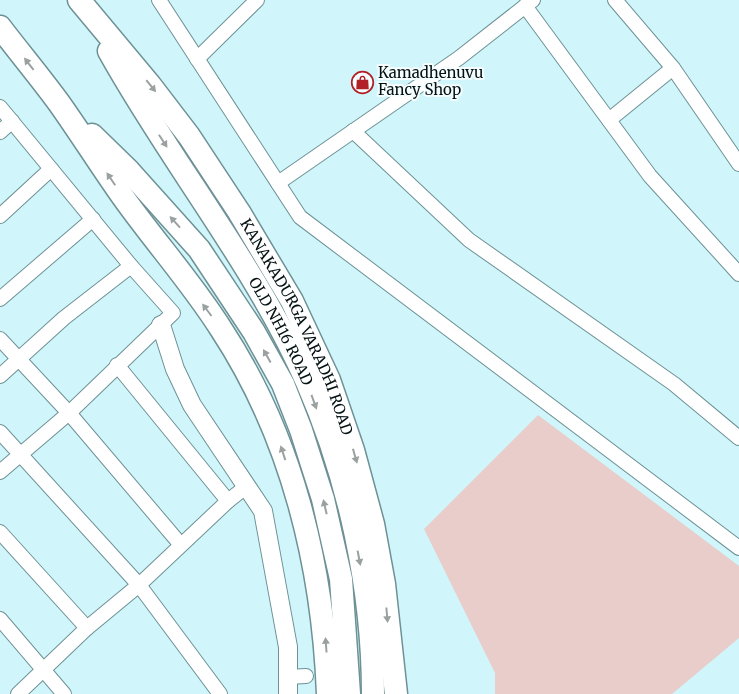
<svg xmlns="http://www.w3.org/2000/svg" width="739" height="694" viewBox="0 0 739 694" font-family="Merriweather,serif">
	<style>
		.green { fill: #e9cdca }
		.lines { fill: none; stroke-linecap: round; stroke-linejoin: round }
		.minor-casing { stroke: #6d9195; stroke-width: 16 }
		.tertiary-casing { stroke: #6d9195; stroke-width: 20 }
		.primary-casing { stroke: #6d9195; stroke-width: 25 }
		.minor { stroke: #fff; stroke-width: 14 }
		.tertiary { stroke: #fff; stroke-width: 18 }
		.primary { stroke: #fff; stroke-width: 22 }
		.oneway { fill: #9ba0a1 }
		.labels { text-anchor: middle; stroke-width: 4; stroke-linejoin: round; paint-order: stroke }
		.poi-label { font-size: 15px; fill: #041113; stroke: #f5fdfe; text-anchor: start }
		.street-label { font-size: 15px; fill: #041113; stroke: #f5fdfe }
	</style>
	<rect width="100%" height="100%" fill="#d0f6fb"/>
	<!-- green -->
	<polygon class="green" points="538,415 739,566 739,638 672,694 495,694 495,673 424,529"/>
	<g class="lines">
		<defs>
			<g id="minor">
				<polyline points="159,0 300,217 739,548"/>
				<polyline points="615,0 673,68 739,164"/>
				<polyline points="525,6 650,176 739,274"/>
				<polyline points="197,59 257,0"/>
				<polyline points="0,107 131,266 173,313 69,413 0,472"/>
				<polyline points="609,120 673,68"/>
				<polyline points="353,131 469,240 674,384 739,438"/>
				<polyline points="0,132 12,121"/>
				<polyline points="278,183 459,58 533,0"/>
				<polyline points="0,216 51,169"/>
				<polyline points="0,299 93,219"/>
				<polyline points="0,339 69,413 181,545"/>
				<polyline points="117,365 228,501"/>
				<polyline points="0,376 64,318 131,266"/>
				<polyline points="0,432 139,585 220,694"/>
				<polyline points="0,532 87,628"/>
				<polyline points="0,619 64,694"/>
				<polyline points="288,677 306,676"/>
				<polyline points="18,694 87,628 139,585 228,501 247,486"/>
			</g>
			<polyline id="tertiary" points="161,325 175,369 192,405 263,511 288,647 288,694"/>
			<g id="primary">
				<path id="s1" d="M 79,0 L 150,85 L 189,136 L 239,212 L 292,301 L 329,380 L 353,450 L 373,524 L 384,584 L 396,694"/>
				<path d="M 0,27 C 19,52 40,77 59,103 C 81,134 101,166 123,197 C 155,242 192,283 221,329 C 292,437 323,566 328,694"/>
				<path id="s2" d="M 109,51 C 171,163 255,264 307,382 C 349,478 373,589 373,694"/>
				<polyline points="92,135 129,171 199,249 254,332 283,384 301,430 323,499 341,579 349,694"/>
			</g>
		</defs>
		<!-- minor casing -->
		<use href="#minor" class="minor-casing"/>
		<!-- tertiary casing -->
		<use href="#tertiary" class="tertiary-casing"/>
		<!-- primary casing -->
		<use href="#primary" class="primary-casing"/>
		<!-- minor -->
		<use href="#minor" class="minor"/>
		<!-- tertiary -->
		<use href="#tertiary" class="tertiary"/>
		<!-- primary -->
		<use href="#primary" class="primary"/>
	</g>
	<!-- one-way arrows -->
	<defs><path id="oneway-solid" d="M-6-.8H1V-3.2L6.5 0L1 3.2V.8H-6Z" transform="scale(1.25)"/></defs>
	<g class="oneway">
		<use href="#oneway-solid" transform="translate(29 64) rotate(-128)"/>
		<use href="#oneway-solid" transform="translate(151 86) rotate(51)"/>
		<use href="#oneway-solid" transform="translate(163 141) rotate(57)"/>
		<use href="#oneway-solid" transform="translate(111 179) rotate(-124)"/>
		<use href="#oneway-solid" transform="translate(175 222) rotate(-132)"/>
		<use href="#oneway-solid" transform="translate(207 310) rotate(-127)"/>
		<use href="#oneway-solid" transform="translate(267 356) rotate(-119)"/>
		<use href="#oneway-solid" transform="translate(314 402) rotate(70)"/>
		<use href="#oneway-solid" transform="translate(283 453) rotate(-108)"/>
		<use href="#oneway-solid" transform="translate(355 456) rotate(74)"/>
		<use href="#oneway-solid" transform="translate(325 507) rotate(-103)"/>
		<use href="#oneway-solid" transform="translate(359 558) rotate(79)"/>
		<use href="#oneway-solid" transform="translate(387 615) rotate(85)"/>
		<use href="#oneway-solid" transform="translate(326 645) rotate(-94)"/>
	</g>
	<!-- icons -->
	<defs>
		<symbol id="shop-ring" viewBox="-11 -11 22 22"><circle r="9.5" fill="#f5fdfe" stroke="#b12027" stroke-width="1.5"/><path d="M-5-2.5h2.3a2.7 3.5 0 0 1 5.4 0H5L5.5 6h-11ZM-1.5-2.5h3a1.5 2.3 0 0 0-3 0Z" fill="#b12027"/></symbol>
	</defs>
	<g fill-rule="evenodd">
		<use href="#shop-ring" x="350" y="70" width="25" height="25"/>
	</g>
	<g class="labels">
		<!-- poi labels -->
		<g class="poi-label">
			<text x="378" y="78">Kamadhenuvu<tspan x="378" dy="17">Fancy Shop</tspan></text>
		</g>
		<!-- street labels -->
		<g class="street-label">
			<text dy="5" stroke="none"><textPath href="#s1" startOffset="395">KANAKADURGA VARADHI ROAD</textPath></text>
			<text dy="5" stroke="none"><textPath href="#s2" startOffset="329">OLD NH16 ROAD</textPath></text>
		</g>
	</g>
</svg>
